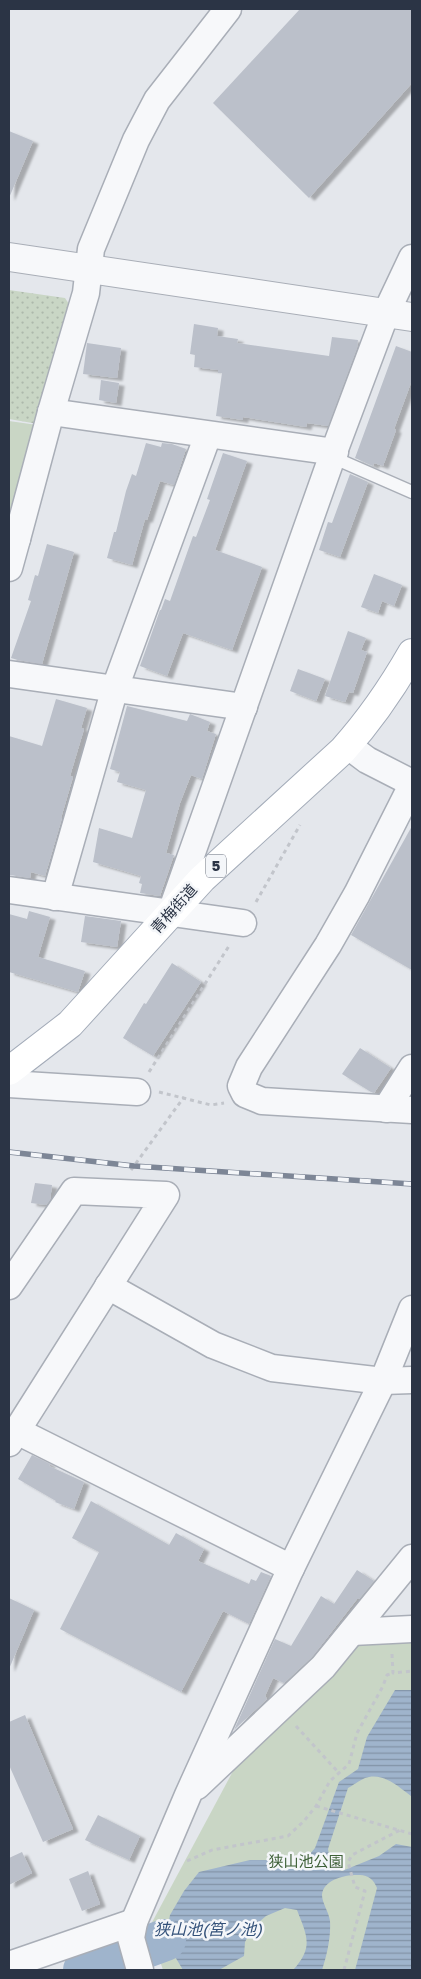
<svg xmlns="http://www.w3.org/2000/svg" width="421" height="1979" viewBox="0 0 421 1979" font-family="'Golos Text','Noto Sans JP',sans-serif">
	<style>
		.grass { fill: url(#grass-dots) }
		.green { fill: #c9d6c5 }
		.water { fill: url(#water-rules) }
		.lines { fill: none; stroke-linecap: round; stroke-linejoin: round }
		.river { stroke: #9fb4cc; stroke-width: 42 }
		.building { fill: #bbc0ca; filter: url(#shadow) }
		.service-casing { stroke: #a9aeb7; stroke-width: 15 }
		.minor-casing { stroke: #a9aeb7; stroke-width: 29 }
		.tertiary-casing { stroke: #a9aeb7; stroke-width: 30 }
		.primary-casing { stroke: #a3abb8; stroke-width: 30 }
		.path { stroke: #c2c5cb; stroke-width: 3; stroke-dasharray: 4 4; stroke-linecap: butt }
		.service { stroke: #f7f8fa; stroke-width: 12 }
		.minor { stroke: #f7f8fa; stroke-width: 26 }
		.tertiary { stroke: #f7f8fa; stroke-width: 28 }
		.primary { stroke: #fff; stroke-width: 28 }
		.rail-casing { stroke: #7d8696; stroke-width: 5.5 }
		.rail { stroke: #f4f6f9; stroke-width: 4; stroke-dasharray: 11; stroke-linecap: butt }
		.labels { text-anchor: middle; stroke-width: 5; stroke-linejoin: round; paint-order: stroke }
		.shield { fill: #f4f6f9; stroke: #676e7b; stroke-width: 1 }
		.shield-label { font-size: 14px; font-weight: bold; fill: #2b3445 }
		.street-label { font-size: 15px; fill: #2b3445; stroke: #f4f6f9 }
		.park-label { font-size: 15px; fill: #3f6138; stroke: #f4f6f9 }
		.water-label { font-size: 16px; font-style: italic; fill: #34527a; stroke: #f4f6f9 }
	</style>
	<defs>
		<pattern id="grass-dots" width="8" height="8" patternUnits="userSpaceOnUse" patternTransform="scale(1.25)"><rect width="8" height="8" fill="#c9d6c5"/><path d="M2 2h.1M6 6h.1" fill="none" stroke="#adb8ab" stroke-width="1.8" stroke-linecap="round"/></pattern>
		<pattern id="water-rules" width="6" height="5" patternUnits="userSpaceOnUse" patternTransform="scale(1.25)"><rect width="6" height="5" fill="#9fb4cc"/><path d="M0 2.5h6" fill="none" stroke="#8293a7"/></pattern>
		<filter id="shadow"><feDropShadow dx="5.5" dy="3" stdDeviation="1" flood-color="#0004"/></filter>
	</defs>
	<rect width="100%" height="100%" fill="#e4e7ec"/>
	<!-- grass -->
	<polygon class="grass" points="9,290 65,298 71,307 38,424 9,419"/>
	<!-- green -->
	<g class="green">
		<polygon points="9,421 37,425 9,520"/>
		<polygon points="412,1636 412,1970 163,1970 149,1928 240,1758 364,1638"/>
	</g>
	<!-- water -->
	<path class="water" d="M 395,1690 L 412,1690 L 412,1799 L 411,1796 C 399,1787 385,1774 369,1777 C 362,1778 354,1785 348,1788 L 328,1849 L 331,1867 L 342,1871 L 379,1856 L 396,1844 L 412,1847 L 412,1970 L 355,1970 L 377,1888 C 374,1880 368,1875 360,1875 C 347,1874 323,1879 322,1895 C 322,1903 329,1912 330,1921 C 331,1937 327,1955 322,1970 L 293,1970 C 314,1947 307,1936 297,1910 L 285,1908 L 266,1916 L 253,1927 L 245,1942 L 244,1956 L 219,1970 L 183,1970 L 165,1940 L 170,1915 L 184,1891 L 199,1872 L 250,1860 L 299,1860 L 309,1855 L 315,1848 L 339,1782 L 358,1769 L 367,1737 Z"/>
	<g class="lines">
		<!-- river -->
		<polyline class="river" points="84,1970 165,1940"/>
	</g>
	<!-- building -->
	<g class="building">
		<polygon points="300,9 412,9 412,83 309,198 213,103"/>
		<polygon points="9,131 33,141 9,198"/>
		<polygon points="194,324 218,328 217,336 238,339 237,343 329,356 332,337 358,340 357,348 328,426 307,423 306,427 243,417 243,420 216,416 222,373 218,373 218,370 194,367 195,355 190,354"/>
		<polygon points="87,343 121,348 117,378 83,374"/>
		<polygon points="396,346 412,352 412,380 394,429 396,430 383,466 374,463 373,466 355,458"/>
		<polygon points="101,380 119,383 116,403 99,400"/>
		<polygon points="146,443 161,447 162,443 172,444 186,449 174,485 160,481 147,520 145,519 132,565 107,558 114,532 116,532 126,491 132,474 136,476"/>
		<polygon points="223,453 247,461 215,550 262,567 232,650 183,633 167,676 140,666 160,610 161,610 165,599 170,601 193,536 196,537 210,500 207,499 208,496"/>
		<polygon points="350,474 368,482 340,557 319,550 328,522 332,523"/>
		<polygon points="47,544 74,552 42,664 18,660 11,658 31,601 28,600 35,575 38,576"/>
		<polygon points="374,574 402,585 394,606 382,601 378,613 361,607"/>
		<polygon points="348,631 366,638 361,650 367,652 353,693 349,692 345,702 325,696"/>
		<polygon points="298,669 325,679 316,701 290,691"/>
		<polygon points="56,699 87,708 81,728 84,729 70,776 73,777 61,818 62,818 45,876 31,872 30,878 10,875 9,736 42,746"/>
		<polygon points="127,706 187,721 190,714 210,722 207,731 216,734 202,779 191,775 180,803 166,853 174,855 160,896 140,893 142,884 139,883 141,876 93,862 99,828 132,838 146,790 117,782 120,772 110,769"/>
		<polygon points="412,826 412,970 351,935"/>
		<polygon points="29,911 50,917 38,957 85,971 78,992 9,972 9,914 27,919"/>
		<polygon points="85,916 121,921 117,947 81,942"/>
		<polygon points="172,963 201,982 153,1056 123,1038 144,1003 146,1004"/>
		<polygon points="360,1048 391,1068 374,1093 371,1092 342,1074"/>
		<polygon points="35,1183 52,1185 50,1200 46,1205 31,1203"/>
		<polygon points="32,1455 50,1464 49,1466 84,1482 74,1509 55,1502 56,1501 18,1479"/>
		<polygon points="91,1501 169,1545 176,1533 204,1549 198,1561 249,1584 251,1579 256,1581 261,1572 271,1576 249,1624 223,1611 181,1692 60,1629 99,1552 72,1538"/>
		<polygon points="357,1570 374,1581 359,1599 357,1599 312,1657 284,1683 273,1678 265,1696 267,1699 234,1730 275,1639 291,1646 321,1596 334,1604"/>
		<polygon points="9,1598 34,1610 9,1669"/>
		<polygon points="25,1715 73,1829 43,1842 9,1765 9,1722"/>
		<polygon points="98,1815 140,1836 129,1860 85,1840"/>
		<polygon points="22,1852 32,1873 9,1885 9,1858"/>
		<polygon points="88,1871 100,1904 82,1911 69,1879"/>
	</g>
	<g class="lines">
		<defs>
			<polyline id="service" points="332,457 412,492"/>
			<g id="minor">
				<polyline points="51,412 335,452"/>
				<polyline points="9,537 17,539 9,568"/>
				<polyline points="17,539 51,412 86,293 91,249 136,140 157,100 228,9"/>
				<polyline points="9,674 244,707"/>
				<polyline points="347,745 367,760 412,783"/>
				<polyline points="412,785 357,894 328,945 249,1067 241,1086 245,1094 262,1101 412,1110"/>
				<polyline points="9,890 243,923"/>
				<polyline points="55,897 115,688 208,435"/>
				<polyline points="171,912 332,457 386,313 412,258"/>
				<polyline points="9,1084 137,1092"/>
				<polyline points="386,1109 412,1068"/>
				<polyline points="9,1286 74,1191 166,1195 9,1443"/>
				<polyline points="108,1286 213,1345 272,1368 383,1381 412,1380"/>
				<polyline points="17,1431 291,1568 188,1795 134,1922 131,1938 140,1970"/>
				<polyline points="291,1568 383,1381 412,1309"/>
				<polyline points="352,1632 412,1629"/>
				<polyline points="197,1786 323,1667 412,1558"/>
				<polyline points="9,1965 134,1922"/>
			</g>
			<polyline id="tertiary" points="9,257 412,317"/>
			<path id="primary" d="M 9,1071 L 70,1024 L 202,879 L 343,750 C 370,720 392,688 412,653"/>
		</defs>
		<!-- service casing -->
		<use href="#service" class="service-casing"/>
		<!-- minor casing -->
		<use href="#minor" class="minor-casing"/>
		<!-- tertiary casing -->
		<use href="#tertiary" class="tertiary-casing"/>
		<!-- primary casing -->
		<use href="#primary" class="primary-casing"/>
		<!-- path -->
		<g class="path">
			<polyline points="256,902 300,825"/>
			<polyline points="149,1072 229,946"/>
			<polyline points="159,1092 211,1105 224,1103"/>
			<polyline points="131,1170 184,1097"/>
			<polyline points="392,1654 393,1673 412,1671"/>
			<polyline points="296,1726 338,1772"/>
			<polyline points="316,1806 412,1834"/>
			<polyline points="187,1861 212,1850 288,1836 304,1821 316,1806 330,1781 349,1764 357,1733 383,1686 387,1675 393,1673"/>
			<polyline points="344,1970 365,1891 355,1887 348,1862 352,1855 400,1830"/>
		</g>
		<!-- service -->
		<use href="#service" class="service"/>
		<!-- minor -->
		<use href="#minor" class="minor"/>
		<!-- tertiary -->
		<use href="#tertiary" class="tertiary"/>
		<!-- primary -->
		<use href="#primary" class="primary"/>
		<defs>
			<polyline id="rail" points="9,1152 134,1166 412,1184"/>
		</defs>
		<!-- rail casing -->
		<use href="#rail" class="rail-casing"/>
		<!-- rail -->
		<use href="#rail" class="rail"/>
	</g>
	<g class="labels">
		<!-- shield labels -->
		<rect class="shield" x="206" y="854.5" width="20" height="23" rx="4"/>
		<g class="shield-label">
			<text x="216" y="871">5</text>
		</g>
		<!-- street labels -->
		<g class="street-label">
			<text transform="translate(174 909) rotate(-48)" y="5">青梅街道</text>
		</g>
		<!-- park labels -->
		<g class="park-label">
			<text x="306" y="1867">狭山池公園</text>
		</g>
		<!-- water labels -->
		<g class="water-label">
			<text x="208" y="1935">狭山池(筥ノ池)</text>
		</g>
	</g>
	<!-- border -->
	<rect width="421" height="1979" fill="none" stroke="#2b3445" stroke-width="20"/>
</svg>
